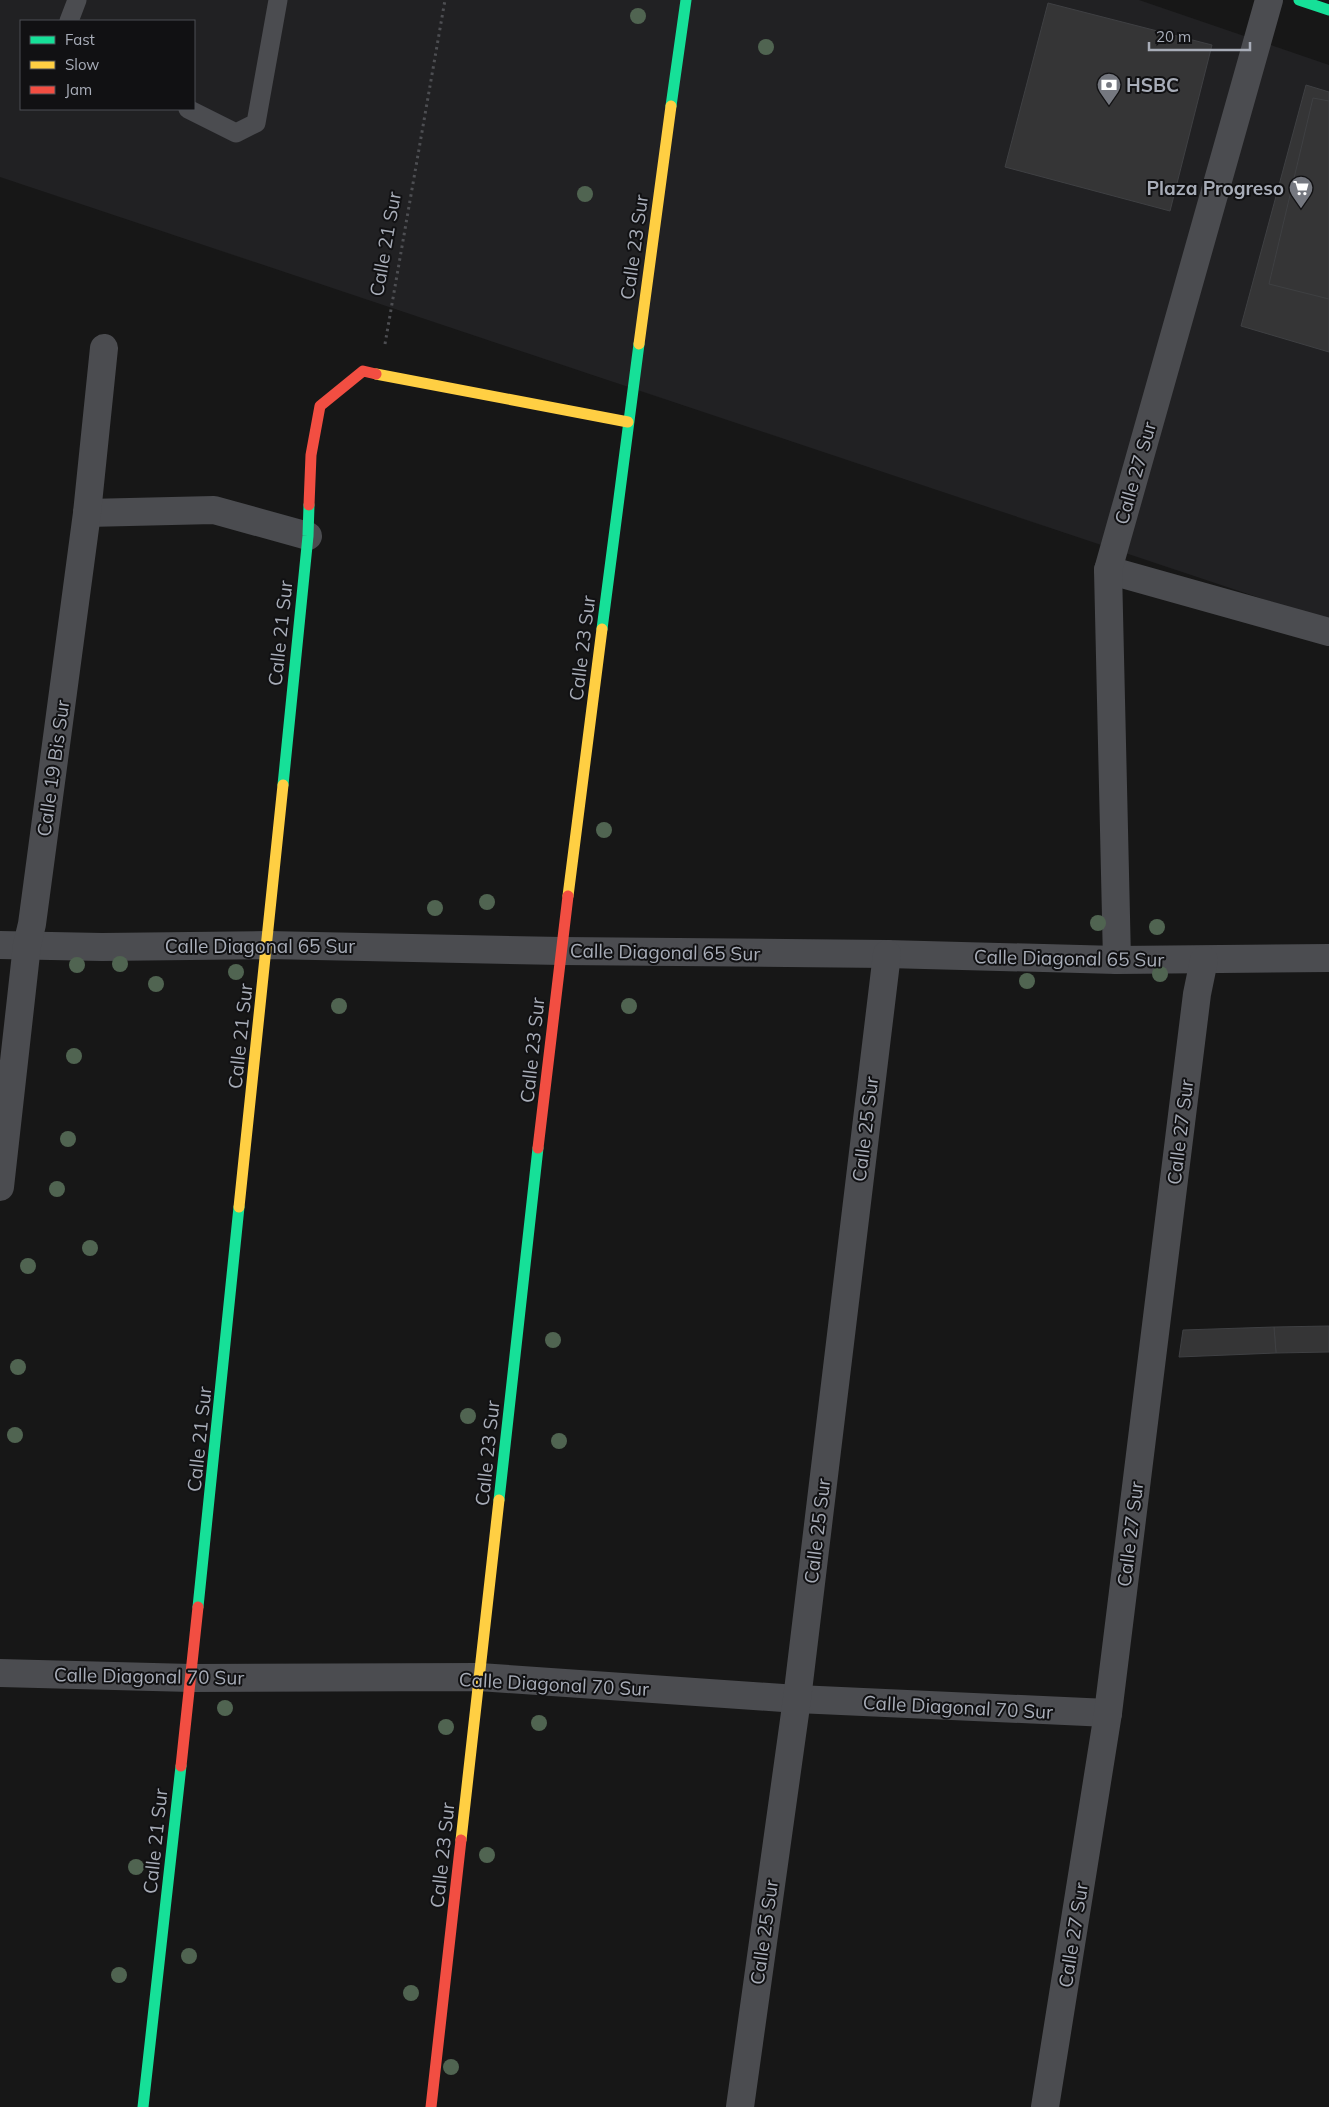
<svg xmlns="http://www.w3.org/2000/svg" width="1329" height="2107" viewBox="0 0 1329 2107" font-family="Mulish,sans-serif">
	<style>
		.built { fill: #212123; fill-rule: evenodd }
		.building { fill: #353536; stroke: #3f4043 }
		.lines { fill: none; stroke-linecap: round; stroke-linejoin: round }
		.path { stroke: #4d4e52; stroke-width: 3; stroke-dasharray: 2.5 4; stroke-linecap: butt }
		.lane { stroke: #4b4c50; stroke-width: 19 }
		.street { stroke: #4b4c50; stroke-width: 28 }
		.fast { stroke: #16e098; stroke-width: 11 }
		.slow { stroke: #ffcf43; stroke-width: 11 }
		.jam { stroke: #f24e42; stroke-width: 11 }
		.tree { fill: #506451 }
		.labels { text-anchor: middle; stroke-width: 4; stroke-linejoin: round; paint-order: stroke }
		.poi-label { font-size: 19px; font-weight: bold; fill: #a8adb8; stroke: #111113; text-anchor: start }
		.street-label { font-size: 19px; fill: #a8adb8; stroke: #111113 }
	</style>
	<rect width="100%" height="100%" fill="#171717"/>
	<!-- built -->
	<path class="built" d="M 0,0 L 1139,0 L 1329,65 L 1329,621 L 0,177 ZM 21,21 L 194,21 L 194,109 L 21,109 Z"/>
	<!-- building -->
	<g class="building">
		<polygon points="1048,3 1212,45 1170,211 1005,167"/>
		<polygon points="1306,85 1329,92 1329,352 1241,326"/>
		<polygon points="1313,98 1329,101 1329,299 1269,284"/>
		<polygon points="1329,1326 1329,1352 1276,1353 1274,1327"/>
		<polygon points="1274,1327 1276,1353 1179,1357 1183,1330"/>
	</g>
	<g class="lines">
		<!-- path -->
		<polyline class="path" points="385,344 445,0"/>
		<!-- lane -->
		<g class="lane">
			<polyline points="69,21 77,0"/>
			<polyline points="188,109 236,133 256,123 278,0"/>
		</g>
		<!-- street -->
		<g class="street">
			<polyline points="87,513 214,510 308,536"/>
			<polyline points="1108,570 1329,632"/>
			<polyline points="0,945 102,947 267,945 562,951 887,954 1117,960 1329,958"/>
			<polyline points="1117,960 1108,570 1269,0"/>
			<polyline points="0,1187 27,945 32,924 87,513 104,348"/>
			<polyline points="0,1673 191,1678 479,1677 797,1699 1108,1713"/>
			<polyline points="740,2107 797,1699 887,954"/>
			<polyline points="1045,2107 1108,1713 1197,994 1204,960"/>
		</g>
		<!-- fast -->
		<g class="fast">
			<polyline points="1299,0 1329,10"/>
			<polyline points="671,106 686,0"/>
			<polyline points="602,629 639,344"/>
			<polyline points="283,785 308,536 309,505"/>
			<polyline points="499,1500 538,1148"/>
			<polyline points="198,1607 239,1207"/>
			<polyline points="143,2107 181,1766"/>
		</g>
		<!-- slow -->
		<g class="slow">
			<polyline points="639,344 671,106"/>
			<polyline points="376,374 628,422"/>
			<polyline points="568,896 602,629"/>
			<polyline points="239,1207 283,785"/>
			<polyline points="461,1840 499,1500"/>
		</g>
		<!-- jam -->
		<g class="jam">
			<polyline points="309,505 311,455 320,406 363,371 376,374"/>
			<polyline points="538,1148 568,896"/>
			<polyline points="181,1766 198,1607"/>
			<polyline points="431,2107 461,1840"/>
		</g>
	</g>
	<!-- trees -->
	<g class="tree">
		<circle cx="638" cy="16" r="8"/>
		<circle cx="766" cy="47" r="8"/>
		<circle cx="585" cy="194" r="8"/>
		<circle cx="604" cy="830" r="8"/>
		<circle cx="487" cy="902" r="8"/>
		<circle cx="435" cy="908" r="8"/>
		<circle cx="1098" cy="923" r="8"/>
		<circle cx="1157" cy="927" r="8"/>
		<circle cx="120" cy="964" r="8"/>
		<circle cx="77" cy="965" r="8"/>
		<circle cx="236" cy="972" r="8"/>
		<circle cx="1160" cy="974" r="8"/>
		<circle cx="1027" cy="981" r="8"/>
		<circle cx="156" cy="984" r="8"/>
		<circle cx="339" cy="1006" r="8"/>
		<circle cx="629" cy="1006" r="8"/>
		<circle cx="74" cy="1056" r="8"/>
		<circle cx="68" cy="1139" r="8"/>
		<circle cx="57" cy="1189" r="8"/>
		<circle cx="90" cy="1248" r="8"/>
		<circle cx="28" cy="1266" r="8"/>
		<circle cx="553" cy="1340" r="8"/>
		<circle cx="18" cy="1367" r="8"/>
		<circle cx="468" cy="1416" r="8"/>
		<circle cx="15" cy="1435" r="8"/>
		<circle cx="559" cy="1441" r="8"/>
		<circle cx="225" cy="1708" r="8"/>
		<circle cx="539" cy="1723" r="8"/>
		<circle cx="446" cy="1727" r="8"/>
		<circle cx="487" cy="1855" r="8"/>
		<circle cx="136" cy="1867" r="8"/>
		<circle cx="189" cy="1956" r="8"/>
		<circle cx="119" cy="1975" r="8"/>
		<circle cx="411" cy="1993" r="8"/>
		<circle cx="451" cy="2067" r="8"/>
	</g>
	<!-- icons -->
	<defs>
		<symbol id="bank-pin" viewBox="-11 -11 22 30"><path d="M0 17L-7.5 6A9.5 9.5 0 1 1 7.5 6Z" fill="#757880" stroke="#111113"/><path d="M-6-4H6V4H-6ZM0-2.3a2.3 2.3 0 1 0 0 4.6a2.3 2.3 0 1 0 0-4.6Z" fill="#fff"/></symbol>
		<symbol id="supermarket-pin" viewBox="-11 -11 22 30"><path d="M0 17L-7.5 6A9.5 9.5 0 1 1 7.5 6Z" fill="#757880" stroke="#111113"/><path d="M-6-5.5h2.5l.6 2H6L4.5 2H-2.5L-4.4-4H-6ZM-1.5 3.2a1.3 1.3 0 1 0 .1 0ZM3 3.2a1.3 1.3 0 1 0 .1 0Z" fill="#fff"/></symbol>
	</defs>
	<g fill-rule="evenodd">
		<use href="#bank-pin" x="1095" y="71" width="28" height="38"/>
		<use href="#supermarket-pin" x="1287" y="174" width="28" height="38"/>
	</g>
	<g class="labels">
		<!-- poi labels -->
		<g class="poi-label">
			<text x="1126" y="92">HSBC</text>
			<text x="1284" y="195" text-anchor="end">Plaza Progreso</text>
		</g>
		<!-- street labels -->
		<g class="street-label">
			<text transform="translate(385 244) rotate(-80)" y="7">Calle 21 Sur</text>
			<text transform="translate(634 247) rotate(-82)" y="7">Calle 23 Sur</text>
			<text transform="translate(1135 473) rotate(-74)" y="7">Calle 27 Sur</text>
			<text transform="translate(280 633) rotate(-84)" y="7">Calle 21 Sur</text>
			<text transform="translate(582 648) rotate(-83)" y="7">Calle 23 Sur</text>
			<text transform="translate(53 768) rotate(-82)" y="7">Calle 19 Bis Sur</text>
			<text x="260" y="953">Calle Diagonal 65 Sur</text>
			<text transform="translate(665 952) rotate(1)" y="7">Calle Diagonal 65 Sur</text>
			<text transform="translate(1069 958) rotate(1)" y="7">Calle Diagonal 65 Sur</text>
			<text transform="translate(240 1036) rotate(-84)" y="7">Calle 21 Sur</text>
			<text transform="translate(532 1050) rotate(-84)" y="7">Calle 23 Sur</text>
			<text transform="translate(865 1129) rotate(-83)" y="7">Calle 25 Sur</text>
			<text transform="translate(1180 1132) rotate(-83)" y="7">Calle 27 Sur</text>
			<text transform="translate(199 1439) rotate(-84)" y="7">Calle 21 Sur</text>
			<text transform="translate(487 1453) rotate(-84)" y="7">Calle 23 Sur</text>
			<text transform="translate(817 1531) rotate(-83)" y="7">Calle 25 Sur</text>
			<text transform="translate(1130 1534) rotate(-83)" y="7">Calle 27 Sur</text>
			<text transform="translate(149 1676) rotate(1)" y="7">Calle Diagonal 70 Sur</text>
			<text transform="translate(554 1684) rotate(3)" y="7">Calle Diagonal 70 Sur</text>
			<text transform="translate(958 1707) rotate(3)" y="7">Calle Diagonal 70 Sur</text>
			<text transform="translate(155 1841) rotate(-84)" y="7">Calle 21 Sur</text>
			<text transform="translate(442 1855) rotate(-84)" y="7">Calle 23 Sur</text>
			<text transform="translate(764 1932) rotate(-82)" y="7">Calle 25 Sur</text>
			<text transform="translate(1073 1935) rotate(-81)" y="7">Calle 27 Sur</text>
		</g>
	</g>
	<!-- legend -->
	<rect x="20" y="20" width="175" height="90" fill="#111113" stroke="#4d4f55"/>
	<rect x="30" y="36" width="25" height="8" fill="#16e098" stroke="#4d4f55"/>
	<text x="65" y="45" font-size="15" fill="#a8adb8">Fast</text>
	<rect x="30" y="61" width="25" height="8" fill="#ffcf43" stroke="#4d4f55"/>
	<text x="65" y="70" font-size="15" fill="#a8adb8">Slow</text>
	<rect x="30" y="86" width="25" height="8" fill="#f24e42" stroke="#4d4f55"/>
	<text x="65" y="95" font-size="15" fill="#a8adb8">Jam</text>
	<!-- scale -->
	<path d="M1149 42v8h101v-8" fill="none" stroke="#a8adb8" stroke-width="2.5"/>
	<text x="1156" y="42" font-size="15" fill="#a8adb8" stroke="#111113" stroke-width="4" paint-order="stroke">20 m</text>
</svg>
